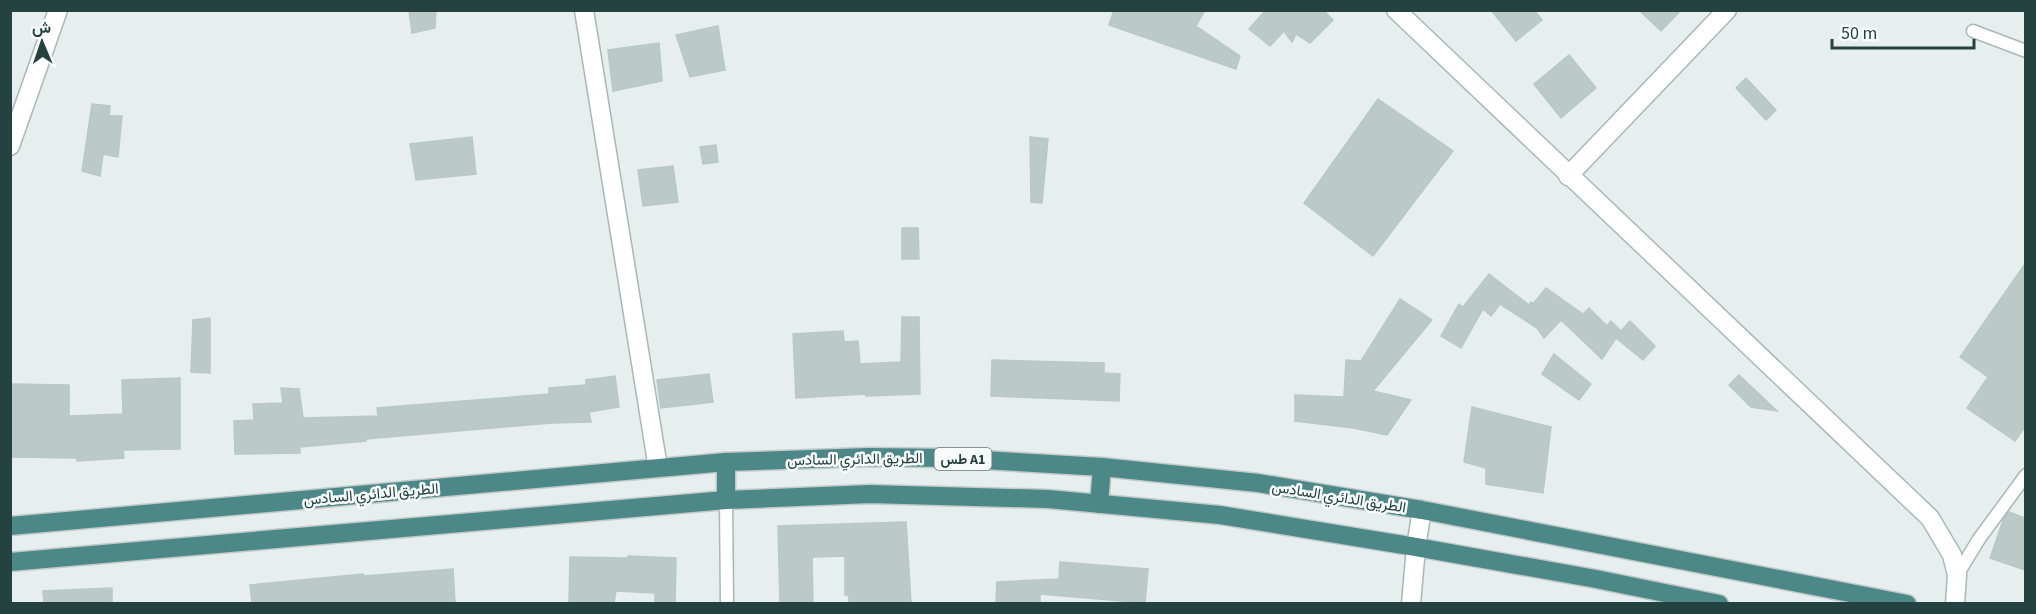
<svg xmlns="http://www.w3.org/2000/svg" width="2036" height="614" viewBox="0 0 2036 614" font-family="'Source Sans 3',Vazirmatn,sans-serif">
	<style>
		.building { fill: #bbcac7; stroke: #b8c9c5; stroke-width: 1.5 }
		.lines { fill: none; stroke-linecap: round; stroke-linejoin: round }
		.service-casing { stroke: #a8b8b6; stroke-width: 15 }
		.minor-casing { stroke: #a8b8b6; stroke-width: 21 }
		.secondary-casing { stroke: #a4bbb8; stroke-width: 21 }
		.trunk-casing { stroke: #c2caca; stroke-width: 21 }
		.service { stroke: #fff; stroke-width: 12 }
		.minor { stroke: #fff; stroke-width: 18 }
		.secondary { stroke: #fff; stroke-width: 18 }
		.trunk { stroke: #4c8888; stroke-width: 18 }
		.labels { text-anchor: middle; stroke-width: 5; stroke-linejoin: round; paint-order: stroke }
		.shield { fill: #f7fbfa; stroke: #637a78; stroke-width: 1.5 }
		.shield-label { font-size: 14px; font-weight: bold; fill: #244240 }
		.street-label { font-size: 15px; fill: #244240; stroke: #f7fbfa }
	</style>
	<rect width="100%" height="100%" fill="#e6efed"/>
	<!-- building -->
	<g class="building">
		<polygon points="409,10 436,10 435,28 412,33"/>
		<polygon points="1114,10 1205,10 1196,26 1240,56 1236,69 1109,25"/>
		<polygon points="1266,10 1323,10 1333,20 1310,43 1296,34 1292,42 1284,31 1270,46 1249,29"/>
		<polygon points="1491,10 1534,10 1542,20 1516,41"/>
		<polygon points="1639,10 1681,10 1661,31"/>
		<polygon points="718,26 725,70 690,77 676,35"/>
		<polygon points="659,43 662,81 613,91 608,50"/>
		<polygon points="1569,55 1596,88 1561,118 1534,84"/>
		<polygon points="1746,78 1776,110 1766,120 1736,88"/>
		<polygon points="1378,99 1453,151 1373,256 1304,203"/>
		<polygon points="92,104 110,106 109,116 122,116 118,157 103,154 100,176 82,171"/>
		<polygon points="472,137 476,174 416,180 410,144"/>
		<polygon points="1030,137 1048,139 1042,203 1031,202"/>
		<polygon points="716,145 718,162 703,164 700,147"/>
		<polygon points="673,166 678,202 643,206 638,170"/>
		<polygon points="902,228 918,228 919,259 902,259"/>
		<polygon points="2025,264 2025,427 2015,441 1967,408 1988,377 1960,357"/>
		<polygon points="1489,274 1529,305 1531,302 1533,304 1546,288 1583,314 1589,308 1607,326 1611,321 1621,331 1630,321 1655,346 1643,360 1616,338 1602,359 1561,320 1544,338 1537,328 1500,304 1491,316 1483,309 1461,348 1441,336 1459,304 1463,307"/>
		<polygon points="1400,299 1432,320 1373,391 1411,400 1387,435 1353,428 1295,421 1295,395 1344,397 1346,360 1361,361"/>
		<polygon points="902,317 919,317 920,394 866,396 866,394 796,398 793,334 843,331 844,342 858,341 860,364 901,362"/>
		<polygon points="210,318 210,373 191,372 193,320"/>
		<polygon points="1554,354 1591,384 1579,400 1542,374"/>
		<polygon points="992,360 1104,363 1104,373 1120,374 1119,401 991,396"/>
		<polygon points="709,374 713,402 661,408 657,380"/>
		<polygon points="1739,375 1777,411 1751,407 1729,385"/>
		<polygon points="615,376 619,407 589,412 591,422 552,423 365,439 366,441 300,447 300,453 235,454 234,421 254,420 253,404 283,403 281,388 299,389 303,418 378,416 377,408 549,394 549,388 586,385 586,380"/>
		<polygon points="180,378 180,449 123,450 124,458 77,461 77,458 10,457 10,384 69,385 69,416 123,414 122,380"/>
		<polygon points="1472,407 1551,427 1543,493 1486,484 1486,468 1464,462"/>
		<polygon points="2009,512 2025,518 2025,570 1990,558 2004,518"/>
		<polygon points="906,522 911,603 849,603 849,595 845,595 845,556 812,557 813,603 780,603 778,526"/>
		<polygon points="628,556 676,558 675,603 655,603 655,593 616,591 614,603 569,603 570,557 628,558"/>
		<polygon points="1060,562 1148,569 1145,603 1040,594 1040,603 996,603 997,582 1059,579"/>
		<polygon points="453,569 455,603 252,603 250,585 363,574 364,576"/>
		<polygon points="112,588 112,603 44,603 43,591"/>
	</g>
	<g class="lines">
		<defs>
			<g id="service">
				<polyline points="1973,31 2026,51"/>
				<polyline points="726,500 727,604"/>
				<polyline points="1957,575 1979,539 2026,475"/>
			</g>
			<g id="minor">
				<polyline points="584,10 658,468"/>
				<polyline points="10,146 58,10"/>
				<polyline points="1568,176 1727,10"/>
				<polyline points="1411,604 1416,547 1422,510"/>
			</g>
			<polyline id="secondary" points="1396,10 1930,518 1952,555 1957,575 1955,604"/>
			<g id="trunk">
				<polyline points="726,462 726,500"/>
				<polyline points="1099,504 1102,467"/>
				<polyline points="10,526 726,462 868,457 949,458 1102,467 1258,483 1422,510 1907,604"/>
				<polyline points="10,562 726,500 870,494 1048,499 1220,515 1416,547 1596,579 1719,604"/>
			</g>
		</defs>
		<!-- service casing -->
		<use href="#service" class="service-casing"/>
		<!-- minor casing -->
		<use href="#minor" class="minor-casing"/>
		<!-- secondary casing -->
		<use href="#secondary" class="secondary-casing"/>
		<!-- trunk casing -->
		<use href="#trunk" class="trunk-casing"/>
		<!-- service -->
		<use href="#service" class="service"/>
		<!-- minor -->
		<use href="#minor" class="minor"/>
		<!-- secondary -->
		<use href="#secondary" class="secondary"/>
		<!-- trunk -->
		<use href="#trunk" class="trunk"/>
	</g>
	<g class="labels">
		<!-- shield labels -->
		<rect class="shield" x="934.5" y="448" width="57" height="22" rx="4.5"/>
		<g class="shield-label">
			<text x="963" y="464">طس A1</text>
		</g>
		<!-- street labels -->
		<g class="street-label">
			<text transform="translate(855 459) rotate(-1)" y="5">الطريق الدائري السادس</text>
			<text transform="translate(371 494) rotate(-5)" y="5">الطريق الدائري السادس</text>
			<text transform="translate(1339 497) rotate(9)" y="5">الطريق الدائري السادس</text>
		</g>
	</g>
	<!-- border -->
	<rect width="2036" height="614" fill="none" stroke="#244240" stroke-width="24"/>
	<!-- north arrow -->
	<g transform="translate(42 42) rotate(358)" stroke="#f7fbfa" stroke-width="4.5" paint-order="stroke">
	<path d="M0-4.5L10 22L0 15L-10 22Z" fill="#244240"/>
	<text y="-9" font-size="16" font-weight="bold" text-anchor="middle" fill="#244240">ش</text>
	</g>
	<!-- scale -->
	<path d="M1832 39v9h142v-9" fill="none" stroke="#244240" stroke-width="3"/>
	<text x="1841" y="39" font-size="18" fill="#244240" stroke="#f7fbfa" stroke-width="4.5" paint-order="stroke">50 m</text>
</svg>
